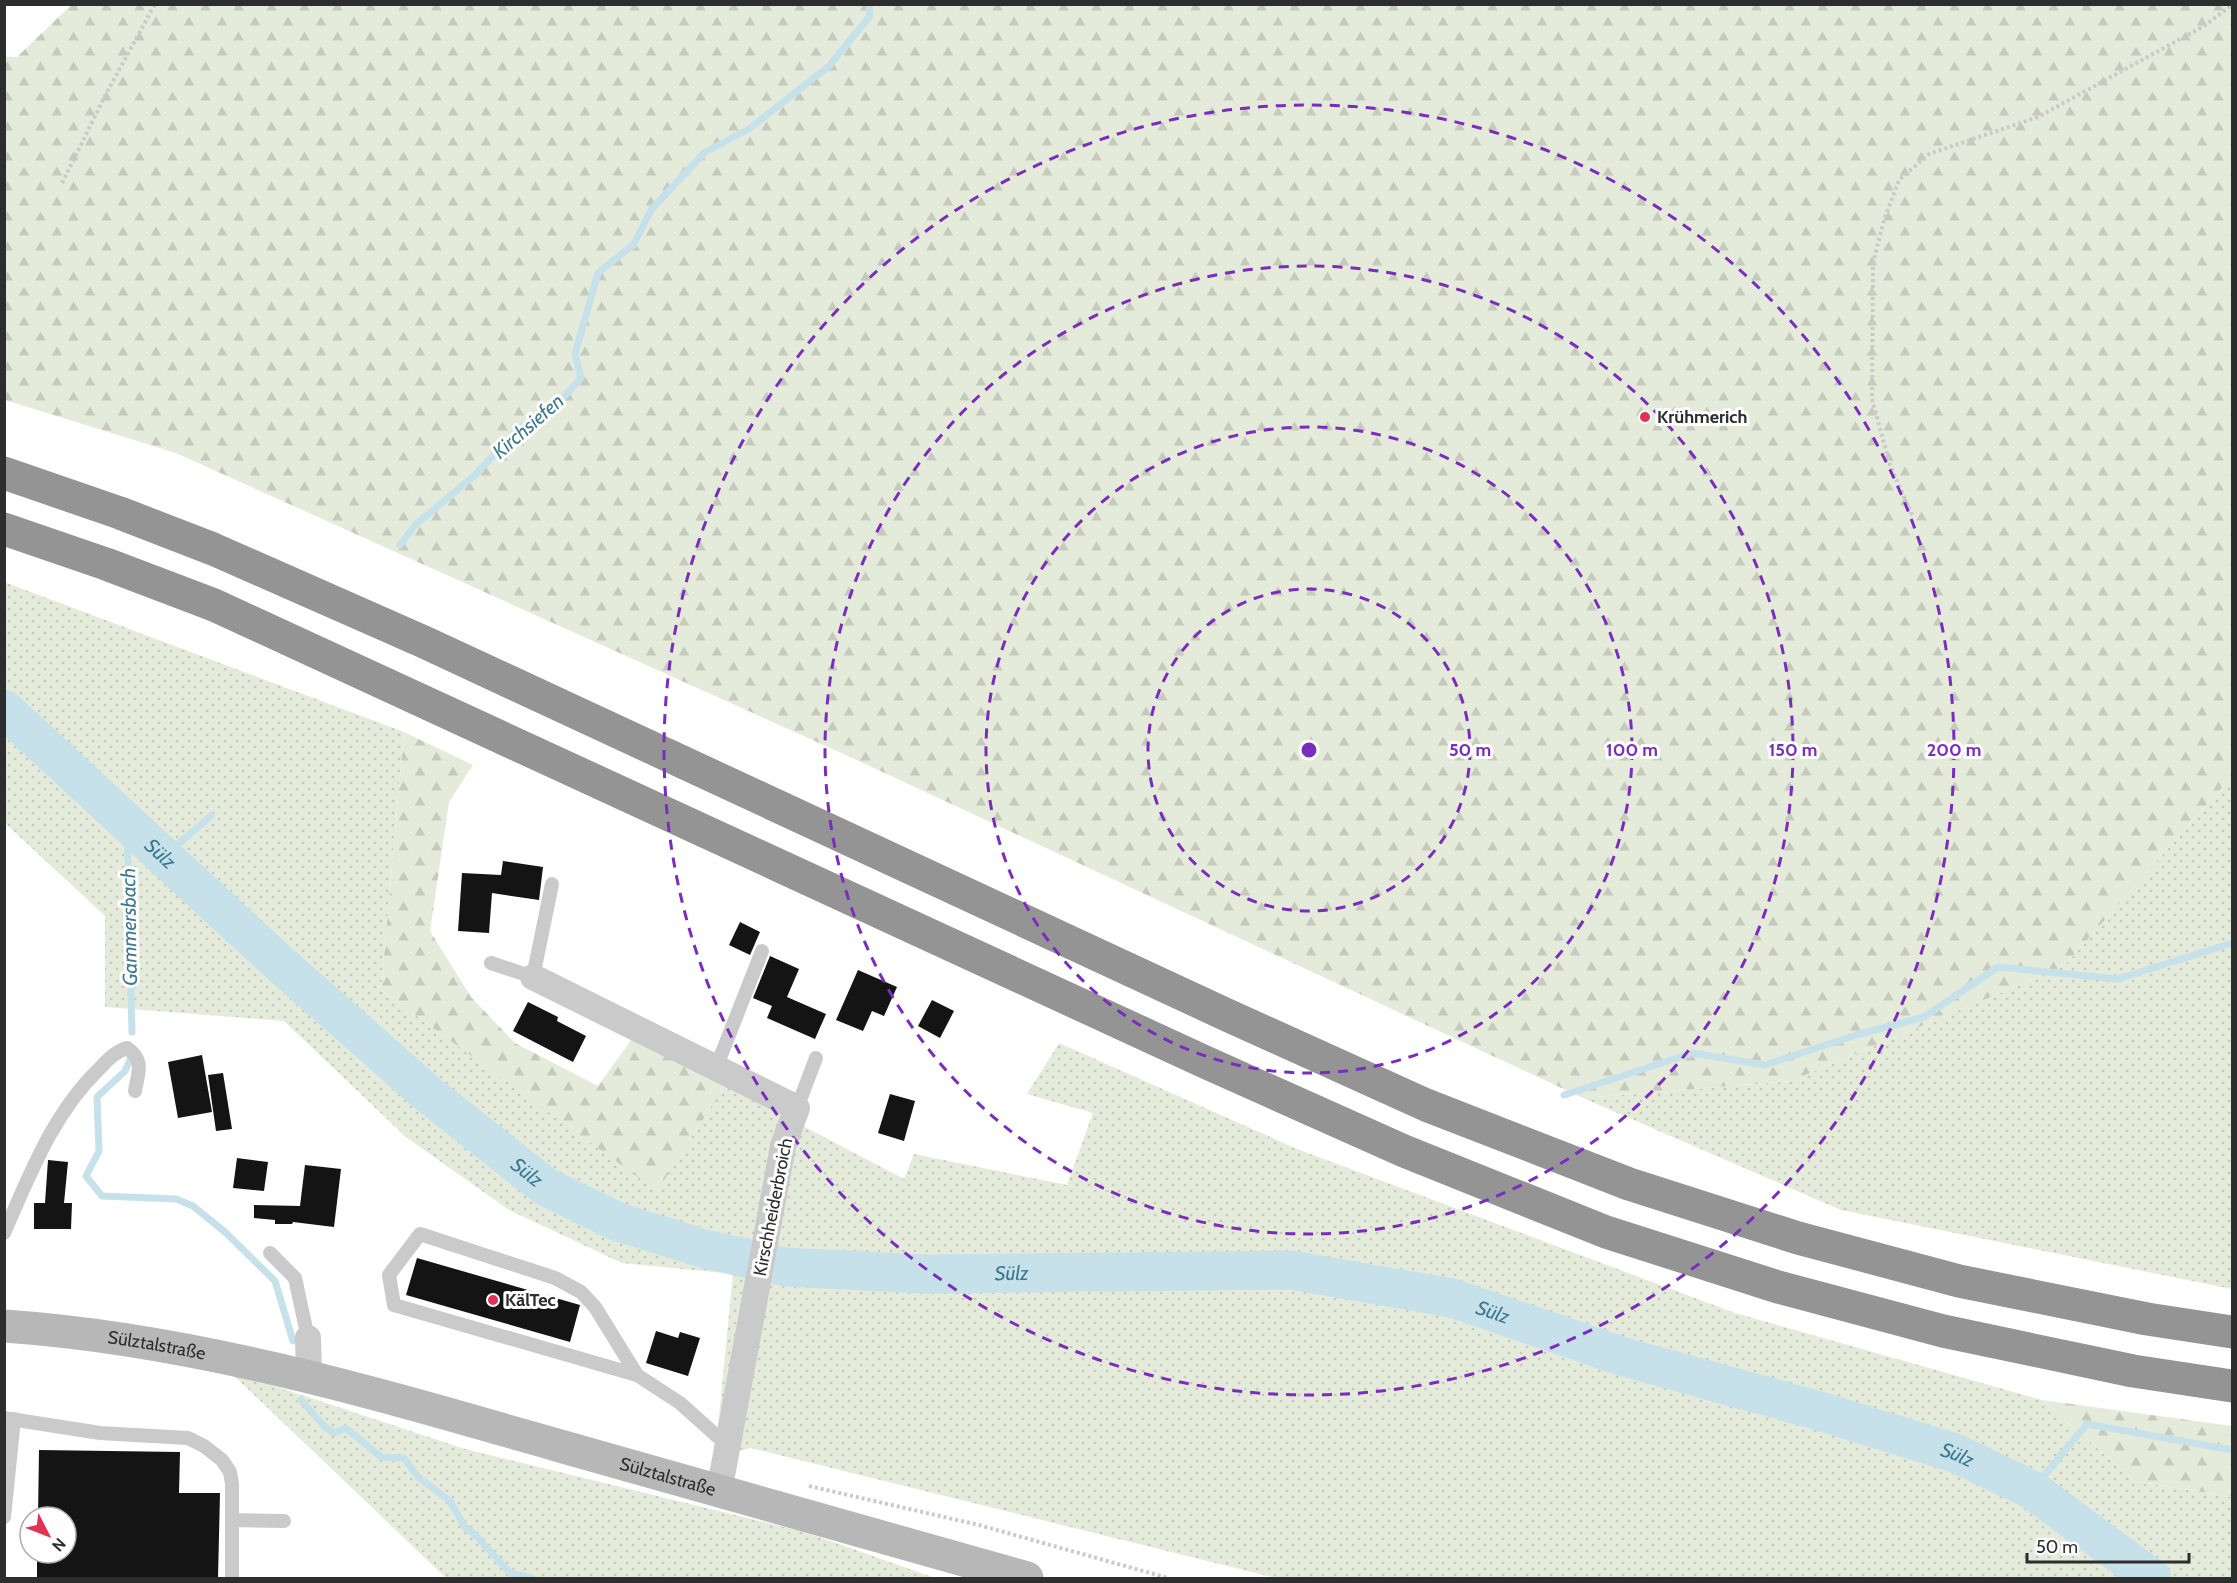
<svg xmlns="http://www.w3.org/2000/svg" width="2237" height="1583" viewBox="0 0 2237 1583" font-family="Cabin,sans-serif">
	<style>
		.grass { fill: url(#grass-dots) }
		.forest { fill: url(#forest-firs) }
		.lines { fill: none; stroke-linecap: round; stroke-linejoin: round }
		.stream { stroke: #c7e1eb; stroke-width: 7 }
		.river { stroke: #c7e1eb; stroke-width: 39 }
		.building { fill: #141414 }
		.path { stroke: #cacaca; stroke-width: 4; stroke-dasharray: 3 3; stroke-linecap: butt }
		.service { stroke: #cacaca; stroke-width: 14 }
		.minor { stroke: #cacaca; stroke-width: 26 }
		.secondary { stroke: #b7b7b7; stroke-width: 33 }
		.motorway { stroke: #949494; stroke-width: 33 }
		.ring { fill: none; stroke: #7b2cbf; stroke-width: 3; stroke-dasharray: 10 8 }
		.poi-dot { fill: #e43052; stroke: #fff; stroke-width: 2 }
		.labels { text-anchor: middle; stroke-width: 6; stroke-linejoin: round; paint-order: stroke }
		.poi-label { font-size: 18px; font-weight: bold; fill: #2d2d2d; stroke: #fff; text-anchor: start }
		.street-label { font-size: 18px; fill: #2d2d2d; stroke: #fff }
		.water-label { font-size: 20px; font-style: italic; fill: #3c788f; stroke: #fff }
		.centre { fill: #7b2cbf; stroke: #fff; stroke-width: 3 }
		.ring-label { font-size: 18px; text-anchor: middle; font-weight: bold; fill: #7b2cbf; stroke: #fff; stroke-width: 6; stroke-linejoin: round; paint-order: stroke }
	</style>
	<defs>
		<pattern id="grass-dots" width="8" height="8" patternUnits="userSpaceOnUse" patternTransform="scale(1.5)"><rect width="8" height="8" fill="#e5ebdb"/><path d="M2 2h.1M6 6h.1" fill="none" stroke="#c5cabc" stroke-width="1.8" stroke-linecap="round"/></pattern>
		<pattern id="forest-firs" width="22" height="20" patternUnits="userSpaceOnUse" patternTransform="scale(1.5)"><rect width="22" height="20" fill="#e5ebdb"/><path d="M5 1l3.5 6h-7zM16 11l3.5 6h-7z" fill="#c5cabc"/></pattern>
	</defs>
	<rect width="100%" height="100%" fill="#fff"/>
	<!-- grass -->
	<g class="grass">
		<polygon points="4,582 404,732 381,990 657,1190 725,1085 904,1179 914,1154 1067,1185 1093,1113 1027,1094 1059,1043 1297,1149 1735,1313 2042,1400 2135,1481 2232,1497 2232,1578 1276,1578 751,1448 715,1457 733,1274 622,1263 509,1210 406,1137 284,1021 105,1007 105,916 5,823"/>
		<polygon points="2232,776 2232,1289 1841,1210 1583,1098 1791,1081 2064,966"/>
		<polygon points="229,1371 465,1449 805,1532 935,1578 446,1578"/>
	</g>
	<!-- forest -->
	<g class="forest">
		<polygon points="71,5 2232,5 2232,776 2064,966 1791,1081 1583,1098 846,755 176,453 5,400 5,57 17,57"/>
		<polygon points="404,732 473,765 449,802 430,931 471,997 515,1043 598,1086 632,1039 725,1085 657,1191 381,990"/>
		<polygon points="2042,1400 2232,1426 2232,1497 2135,1481"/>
	</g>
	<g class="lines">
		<!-- stream -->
		<g class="stream">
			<polyline points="400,545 415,525 474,476 519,428 548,414 581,378 575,354 598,273 634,244 651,210 705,152 749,129 829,66 870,16 869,4"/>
			<polyline points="127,821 132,1032"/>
			<polyline points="164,856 211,816"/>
			<polyline points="130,1060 125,1071 97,1097 99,1151 86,1176 102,1196 176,1199 193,1206 225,1232 275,1281 293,1341"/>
			<polyline points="1564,1095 1692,1053 1765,1065 1856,1035 1924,1017 1998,967 2118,979 2232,943"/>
			<polyline points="301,1400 325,1427 334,1433 346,1428 381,1457 404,1458 418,1477 450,1501 464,1526 476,1536 510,1573 532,1578"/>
			<polyline points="2032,1490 2087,1424 2232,1450"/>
		</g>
		<!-- river -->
		<path class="river" id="s1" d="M 4,709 L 278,962 L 428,1094 L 546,1187 L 618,1222 L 705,1249 L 786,1267 L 923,1274 L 1291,1270 L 1452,1298 L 1624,1357 L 1816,1410 L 1955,1453 L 2032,1490 L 2152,1578"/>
	</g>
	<!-- building -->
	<g class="building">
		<polygon points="503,861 543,867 539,900 492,893 489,933 458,931 462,873 501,875"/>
		<polygon points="740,922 760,932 750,955 729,945"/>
		<polygon points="770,956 799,969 787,997 826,1014 815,1039 767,1018 772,1006 753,998"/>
		<polygon points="858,970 897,987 884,1016 872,1011 863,1031 836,1020"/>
		<polygon points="932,1000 954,1011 940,1038 918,1026"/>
		<polygon points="528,1002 558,1017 557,1021 586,1036 573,1062 513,1031"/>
		<polygon points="202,1055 212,1112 178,1118 168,1062"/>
		<polygon points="223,1073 232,1129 216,1131 208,1075"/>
		<polygon points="890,1094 915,1101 904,1141 878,1133"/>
		<polygon points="237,1158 268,1162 264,1191 233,1188"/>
		<polygon points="48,1160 68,1162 64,1203 72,1203 71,1229 34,1229 34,1203 45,1203"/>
		<polygon points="305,1165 341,1169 334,1227 293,1222 292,1224 275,1224 275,1220 254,1218 254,1205 300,1206"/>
		<polygon points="417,1258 580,1305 570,1342 406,1295"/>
		<polygon points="656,1331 678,1338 680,1332 700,1338 688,1376 646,1363"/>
		<polygon points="39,1450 180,1452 179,1493 220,1493 218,1578 37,1578 37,1553 66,1553 66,1517 38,1517"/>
	</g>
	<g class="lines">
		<!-- path -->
		<g class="path">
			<polyline points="62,183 106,94 155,4"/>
			<polyline points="1912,515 1890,465 1872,399 1873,263 1884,220 1899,180 1929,154 2038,117 2204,26 2232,5"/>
			<polyline points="809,1486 979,1525 1168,1578"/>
		</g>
		<!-- service -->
		<g class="service">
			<polyline points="491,963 533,977 552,884"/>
			<polyline points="716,1068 762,951"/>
			<polyline points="797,1108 816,1058"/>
			<path d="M 4,1233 C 30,1175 52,1115 98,1070 C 107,1061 114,1052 127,1048 C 145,1061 138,1072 135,1091"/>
			<polyline points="270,1253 295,1278 308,1338"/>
			<polyline points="637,1375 394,1305 389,1275 420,1234 555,1278 581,1292 595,1307 637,1375 680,1403 728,1446"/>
			<polyline points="4,1418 100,1433 188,1438 204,1446 222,1460 230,1472 232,1484 232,1578"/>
			<polyline points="4,1517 14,1419"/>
			<polyline points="232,1520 284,1521"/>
		</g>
		<!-- minor -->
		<g class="minor">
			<polyline points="533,977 797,1108 783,1146 719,1492"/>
			<polyline points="308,1338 309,1376"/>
		</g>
		<!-- secondary -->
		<path class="secondary" id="s2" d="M 4,1326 C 193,1339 372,1392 553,1444 C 711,1489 869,1534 1027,1578"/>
		<!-- motorway -->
		<g class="motorway">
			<polyline points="4,473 120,513 213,549 424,642 1227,1015 1426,1105 1629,1184 1798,1238 1959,1281 2147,1319 2232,1332"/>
			<polyline points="4,529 106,564 214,605 1205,1062 1404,1151 1606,1232 1778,1287 1943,1331 2133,1371 2232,1386"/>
		</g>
	</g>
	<!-- distance rings -->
	<g class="ring">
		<circle cx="1309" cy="750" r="161"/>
		<circle cx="1309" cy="750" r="323"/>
		<circle cx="1309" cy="750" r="484"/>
		<circle cx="1309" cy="750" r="645"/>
	</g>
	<!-- markers -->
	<g class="poi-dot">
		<circle cx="1645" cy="417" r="6"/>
		<circle cx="493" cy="1300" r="6"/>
	</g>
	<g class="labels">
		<!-- poi labels -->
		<g class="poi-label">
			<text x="1657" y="423">Krühmerich</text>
			<text x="505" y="1306">KälTec</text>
		</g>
		<!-- street labels -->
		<g class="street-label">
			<text transform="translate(773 1207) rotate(-79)" y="6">Kirschheiderbroich</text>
			<text dy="6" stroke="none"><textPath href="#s2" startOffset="154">Sülztalstraße</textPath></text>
			<text dy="6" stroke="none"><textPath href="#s2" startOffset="682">Sülztalstraße</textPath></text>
		</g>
		<!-- water labels -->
		<g class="water-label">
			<text transform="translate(528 426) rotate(-41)" y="7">Kirchsiefen</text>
			<text dy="7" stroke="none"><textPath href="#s1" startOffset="213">Sülz</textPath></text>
			<text transform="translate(129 927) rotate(-91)" y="7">Gammersbach</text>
			<text dy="7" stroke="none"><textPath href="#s1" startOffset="699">Sülz</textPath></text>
			<text dy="7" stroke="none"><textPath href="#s1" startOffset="1203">Sülz</textPath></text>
			<text dy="7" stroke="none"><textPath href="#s1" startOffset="1689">Sülz</textPath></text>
			<text dy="7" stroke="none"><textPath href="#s1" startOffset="2175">Sülz</textPath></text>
		</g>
	</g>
	<circle cx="1309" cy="750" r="9" class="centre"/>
	<g class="ring-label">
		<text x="1470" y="756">50 m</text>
		<text x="1632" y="756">100 m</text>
		<text x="1793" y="756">150 m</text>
		<text x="1954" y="756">200 m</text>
	</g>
	<!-- border -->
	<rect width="2237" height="1583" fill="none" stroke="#2d2d2d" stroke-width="12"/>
	<!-- north arrow -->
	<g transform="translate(48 1535) rotate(132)"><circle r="28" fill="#ffffff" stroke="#ababab" stroke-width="1.5"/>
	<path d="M0-4.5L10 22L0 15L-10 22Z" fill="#e43052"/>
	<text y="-9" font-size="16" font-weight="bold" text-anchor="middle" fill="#2d2d2d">N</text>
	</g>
	<!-- scale -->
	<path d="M2027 1553v9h162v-9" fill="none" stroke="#2d2d2d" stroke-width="3"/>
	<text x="2036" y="1553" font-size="18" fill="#2d2d2d" stroke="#ffffff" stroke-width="4.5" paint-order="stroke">50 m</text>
</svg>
